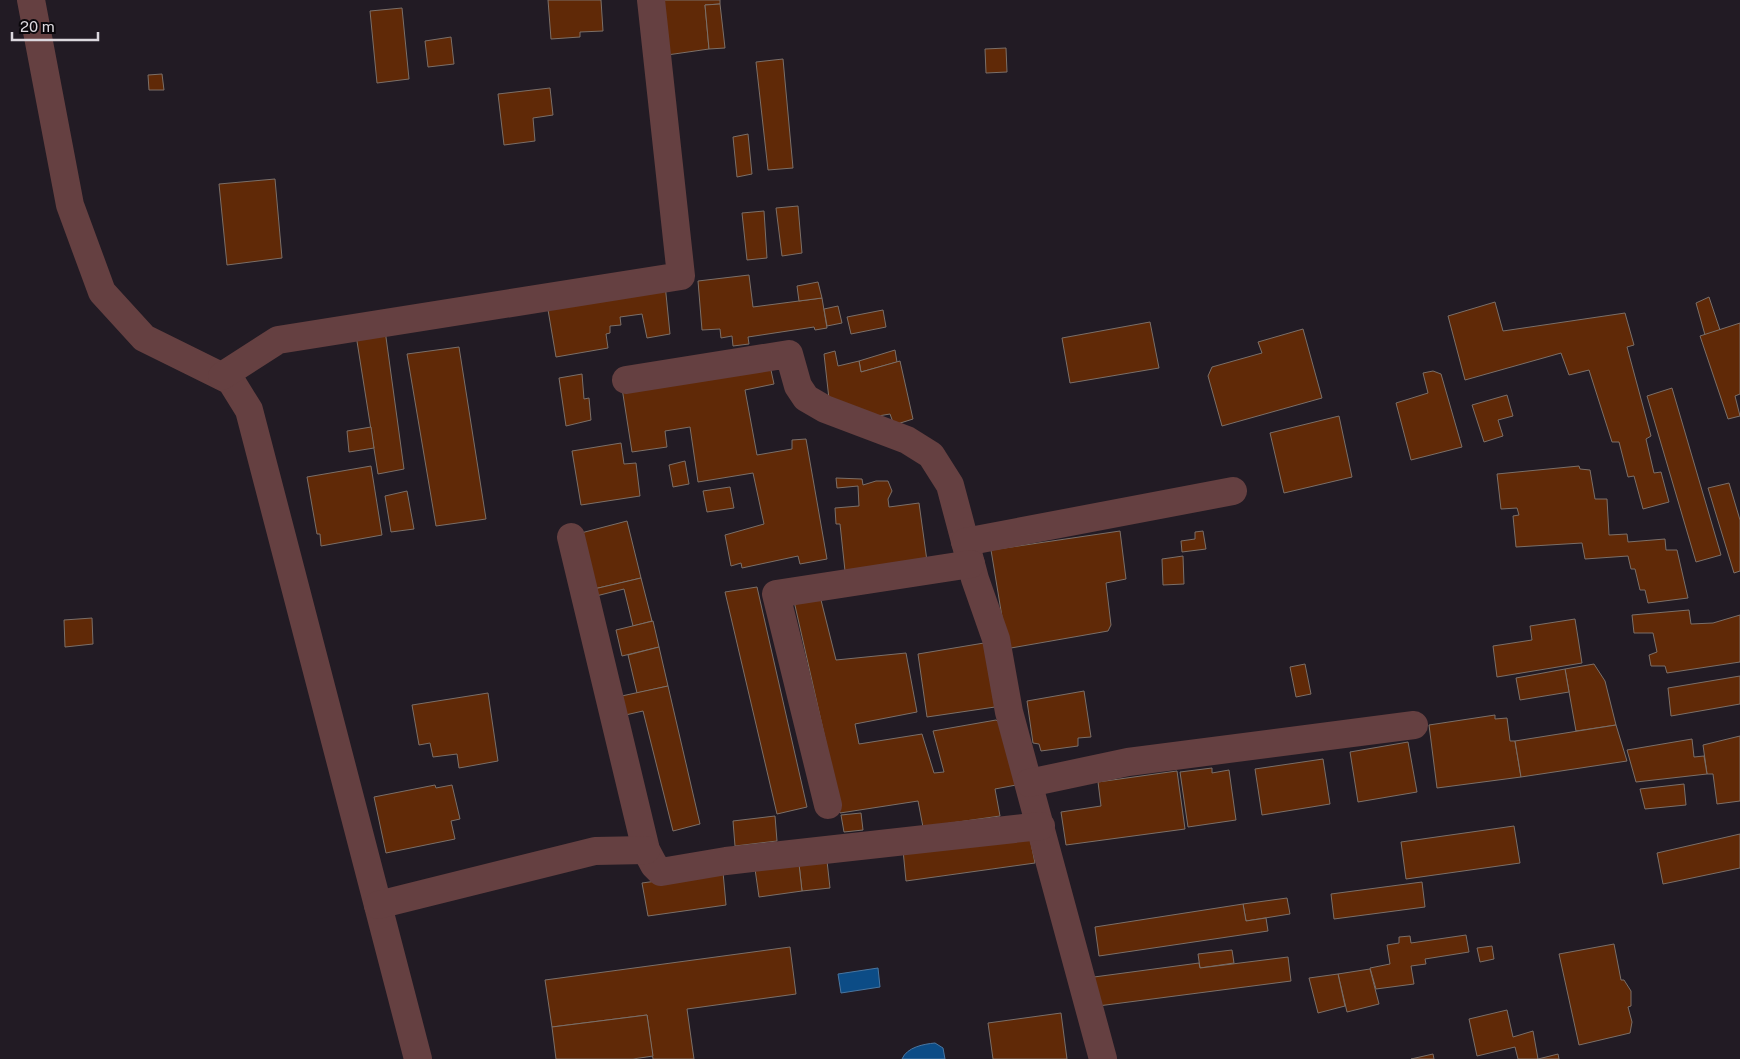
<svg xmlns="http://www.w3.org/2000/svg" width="1740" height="1059" viewBox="0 0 1740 1059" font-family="'Public Sans',sans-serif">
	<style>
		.water { fill: #0c4c86; stroke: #4a76a0 }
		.building { fill: #602907; stroke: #7b6f68 }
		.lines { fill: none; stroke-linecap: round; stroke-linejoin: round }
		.minor { stroke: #654041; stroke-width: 28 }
	</style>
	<rect width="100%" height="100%" fill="#221b24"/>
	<!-- water -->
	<g class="water">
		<polygon points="878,968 880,987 841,993 838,974"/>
		<path d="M 935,1043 L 943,1048 L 945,1059 L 902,1059 C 907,1047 924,1044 935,1043 Z"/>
	</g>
	<!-- building -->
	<g class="building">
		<polygon points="548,0 601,0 603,31 580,32 580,37 551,39"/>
		<polygon points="661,0 720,0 720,4 705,5 709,49 667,55"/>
		<polygon points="720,4 725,48 709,49 705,5"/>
		<polygon points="402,8 409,79 377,83 370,11"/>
		<polygon points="451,37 454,64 428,67 425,41"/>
		<polygon points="1006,48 1007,72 986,73 985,49"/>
		<polygon points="783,59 793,168 768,170 756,62"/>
		<polygon points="162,74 164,90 149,90 148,75"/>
		<polygon points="550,88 553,115 533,118 535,141 504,145 498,94"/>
		<polygon points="748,134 752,174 737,177 733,137"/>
		<polygon points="275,179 282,258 227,265 219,184"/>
		<polygon points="798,206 802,253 782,256 776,208"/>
		<polygon points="764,211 767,258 747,260 742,213"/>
		<polygon points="749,275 753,307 822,298 827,328 815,330 814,327 748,337 749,344 733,346 732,336 721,338 720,329 702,330 698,281"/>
		<polygon points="818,282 822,298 799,301 797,286"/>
		<polygon points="665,284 670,334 647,338 642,314 620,317 621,325 610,326 610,333 606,334 608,348 556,357 546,298"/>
		<polygon points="1709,297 1720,330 1705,335 1696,303"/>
		<polygon points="1495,302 1503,331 1625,313 1634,345 1627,347 1651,436 1646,439 1654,473 1661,472 1669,502 1643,509 1634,476 1628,477 1619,442 1612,442 1589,370 1569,375 1561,353 1465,380 1448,316"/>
		<polygon points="838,306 842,323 827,326 824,309"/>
		<polygon points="883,310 886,327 851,334 847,317"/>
		<polygon points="1150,322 1159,368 1070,383 1062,338"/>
		<polygon points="1740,323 1740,394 1735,396 1740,416 1728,419 1700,336"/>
		<polygon points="1303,329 1322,398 1222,426 1208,376 1212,367 1262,353 1258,342"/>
		<polygon points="385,330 404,469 378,474 356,335"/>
		<polygon points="459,347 486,519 436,526 407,354"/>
		<polygon points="895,350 897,362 861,372 859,361"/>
		<polygon points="835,351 838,366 859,361 861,372 900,361 913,419 894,425 890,414 872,417 829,399 824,354"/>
		<polygon points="769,361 774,384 745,390 757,455 792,449 792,440 806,439 827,559 800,564 798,556 742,568 741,563 731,566 725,535 764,524 753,473 698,482 690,427 665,431 667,447 632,452 622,388"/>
		<polygon points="1433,371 1441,374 1462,447 1411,460 1396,403 1428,393 1423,373"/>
		<polygon points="582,374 584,399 589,398 591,420 566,426 559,378"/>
		<polygon points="1672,388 1721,555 1696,562 1647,396"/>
		<polygon points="1507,395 1513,416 1498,420 1503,436 1484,442 1472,405"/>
		<polygon points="1339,416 1352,477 1284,493 1270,433"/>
		<polygon points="371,427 374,448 349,452 347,431"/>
		<polygon points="621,443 624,464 636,463 640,496 581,505 572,451"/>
		<polygon points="685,461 689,484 673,487 669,465"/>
		<polygon points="371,466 382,535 321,546 320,534 317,534 307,477"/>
		<polygon points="1579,466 1580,469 1590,470 1595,499 1607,499 1609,535 1627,534 1628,542 1665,539 1666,550 1677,550 1688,598 1648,603 1645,590 1640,590 1635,569 1631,569 1628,556 1585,559 1582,543 1516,547 1513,516 1519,515 1517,508 1501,509 1497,474"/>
		<polygon points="836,478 862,479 863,485 876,481 888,481 892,491 888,499 889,507 919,503 927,561 845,571 840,524 836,524 835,508 859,506 858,486 837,488"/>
		<polygon points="1729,483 1740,520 1740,571 1734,573 1708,488"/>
		<polygon points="730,487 734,508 707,512 703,491"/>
		<polygon points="407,491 414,529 391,532 385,496"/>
		<polygon points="627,521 641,578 594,589 581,533"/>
		<polygon points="1120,531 1126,579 1106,583 1111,625 1108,631 1011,648 1006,641 991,550"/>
		<polygon points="1203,531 1206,549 1182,552 1181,541 1195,539 1195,532"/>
		<polygon points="1183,556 1184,584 1163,585 1162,559"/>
		<polygon points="641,578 652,621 633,626 624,589 596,596 594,589"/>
		<polygon points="757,587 807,807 777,814 725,592"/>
		<polygon points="820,596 836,660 906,653 917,712 855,724 859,744 922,734 934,773 944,772 933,731 996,720 1003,725 1016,785 995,789 1000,816 923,827 918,801 840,813 831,784 835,783 794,601"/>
		<polygon points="1689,610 1691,624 1713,623 1740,615 1740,662 1667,673 1665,666 1651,666 1649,655 1657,652 1653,633 1634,633 1632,615"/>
		<polygon points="92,618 93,644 65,647 64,620"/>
		<polygon points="1575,619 1582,663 1497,677 1493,646 1532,640 1530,626"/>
		<polygon points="653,621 659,647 622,656 616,630"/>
		<polygon points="984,643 995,707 927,717 918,654"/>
		<polygon points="659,647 668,686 637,693 628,655"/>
		<polygon points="1305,664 1311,694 1296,697 1290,667"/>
		<polygon points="1594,664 1605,681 1616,725 1576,731 1565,669"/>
		<polygon points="1565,669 1569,692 1520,700 1516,678"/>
		<polygon points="1740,676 1740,704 1671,716 1668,688"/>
		<polygon points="668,686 700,824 673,831 643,711 621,716 617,697"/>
		<polygon points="1084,691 1091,737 1078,738 1078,746 1041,751 1039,744 1033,743 1027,701"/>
		<polygon points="488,693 498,761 459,768 457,754 433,757 430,743 419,745 412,705"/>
		<polygon points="1495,715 1495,719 1507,718 1510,741 1515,741 1521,777 1437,788 1429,725"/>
		<polygon points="1616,725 1627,761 1521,777 1515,741"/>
		<polygon points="1740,736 1740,801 1717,804 1713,774 1707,774 1703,745"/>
		<polygon points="1692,739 1694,757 1704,756 1707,774 1636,782 1627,750"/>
		<polygon points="1408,742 1417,792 1358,802 1350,752"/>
		<polygon points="1323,759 1330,804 1262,815 1255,769"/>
		<polygon points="1212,768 1212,773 1229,770 1236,820 1188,827 1180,772"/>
		<polygon points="1177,771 1185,829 1066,845 1061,812 1101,806 1098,782"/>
		<polygon points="1684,784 1686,805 1645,809 1640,789"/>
		<polygon points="435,785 436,788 452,785 460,819 451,821 455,839 386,853 374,797"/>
		<polygon points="861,813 863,830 844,832 841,815"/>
		<polygon points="775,816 777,841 735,846 733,821"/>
		<polygon points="1514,826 1520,863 1406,879 1401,842"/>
		<polygon points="1740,834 1740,868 1663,884 1657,853"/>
		<polygon points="1030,838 1035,863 906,881 903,850"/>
		<polygon points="827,861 830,888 802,891 799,864"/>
		<polygon points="799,864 802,891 759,897 755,869"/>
		<polygon points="723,872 726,905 648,916 642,883"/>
		<polygon points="1422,882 1425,907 1334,919 1331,894"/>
		<polygon points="1287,898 1290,914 1246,921 1243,904"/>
		<polygon points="1243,904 1246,921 1266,918 1268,931 1099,956 1095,927"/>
		<polygon points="1466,935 1469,952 1425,959 1426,964 1411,966 1414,984 1376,989 1370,968 1390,964 1387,945 1399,943 1399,937 1410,936 1411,943"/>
		<polygon points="1614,944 1621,980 1624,980 1631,991 1631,1006 1628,1007 1632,1022 1630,1033 1579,1045 1559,954"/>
		<polygon points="1492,946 1494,959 1480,962 1477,948"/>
		<polygon points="790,947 796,994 687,1009 694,1059 653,1059 647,1015 552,1027 545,980"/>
		<polygon points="1232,950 1234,963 1200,968 1198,954"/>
		<polygon points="1288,957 1291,981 1098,1006 1094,977 1199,963 1200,968"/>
		<polygon points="1370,969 1379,1004 1347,1012 1338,974"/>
		<polygon points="1338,974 1345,1006 1318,1013 1309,978"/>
		<polygon points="1507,1010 1513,1037 1533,1031 1538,1059 1518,1059 1515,1047 1477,1056 1469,1019"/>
		<polygon points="1061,1013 1067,1059 993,1059 988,1023"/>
		<polygon points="647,1015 653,1056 633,1059 556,1059 552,1027"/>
		<polygon points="1433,1054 1434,1059 1411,1059"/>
		<polygon points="1558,1054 1559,1059 1537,1059 1538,1059"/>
	</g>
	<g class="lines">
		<!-- minor -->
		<g class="minor">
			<polyline points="31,0 70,205 102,292 144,338 231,381 249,410 418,1059"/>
			<polyline points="222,376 278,340 681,276 651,0"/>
			<polyline points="626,380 789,354 798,386 806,398 825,409 907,440 931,455 950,485 975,579 996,639 1009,712 1103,1059"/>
			<polyline points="571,537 646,850 654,865 661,872 726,861 1041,826"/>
			<polyline points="965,542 1233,491"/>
			<polyline points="1029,783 1128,762 1414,725"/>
			<polyline points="828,805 776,594 971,564"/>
			<polyline points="378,905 595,851 646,850"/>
		</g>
	</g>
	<!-- scale -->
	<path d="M12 32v8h86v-8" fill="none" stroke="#dcd8de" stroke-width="2.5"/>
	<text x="20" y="32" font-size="15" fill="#dcd8de" stroke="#0a070b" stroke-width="4" paint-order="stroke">20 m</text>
</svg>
